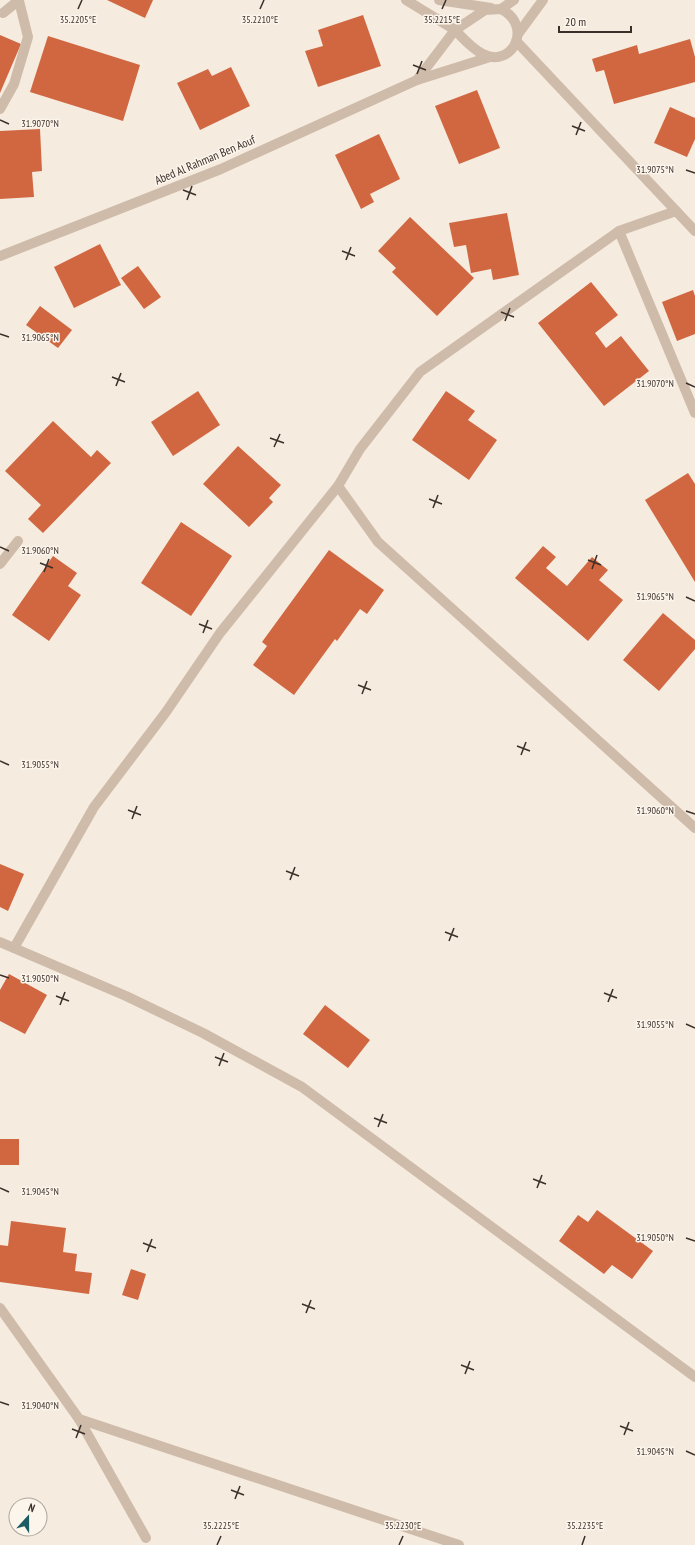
<svg xmlns="http://www.w3.org/2000/svg" width="695" height="1545" viewBox="0 0 695 1545" font-family="'PT Sans Narrow',sans-serif">
	<style>
		.building { fill: #d16741 }
		.lines { fill: none; stroke-linecap: round; stroke-linejoin: round }
		.lane { stroke: #cfbba9; stroke-width: 10 }
		.street { stroke: #cfbba9; stroke-width: 10 }
		.ticks { fill: none; stroke: #3c2f29; stroke-width: 1.5 }
		.labels { text-anchor: middle; stroke-width: 3; stroke-linejoin: round; paint-order: stroke }
		.street-label { font-size: 12px; fill: #3c2f29; stroke: #fcf5ec }
		.ticks-label { font-size: 10px; text-anchor: middle; fill: #3c2f29; stroke: #fcf5ec; stroke-width: 3; stroke-linejoin: round; paint-order: stroke }
	</style>
	<rect width="100%" height="100%" fill="#f5ebdf"/>
	<!-- building -->
	<g class="building">
		<polygon points="107,0 153,0 145,18"/>
		<polygon points="363,15 381,66 318,87 305,51 323,46 318,30"/>
		<polygon points="0,35 21,44 0,93"/>
		<polygon points="48,36 140,65 123,121 30,92"/>
		<polygon points="690,39 695,57 695,82 614,104 604,70 596,72 592,59 637,45 639,54"/>
		<polygon points="231,67 250,106 200,130 177,83 208,69 212,76"/>
		<polygon points="477,90 500,148 459,164 435,106"/>
		<polygon points="670,107 695,118 695,139 687,157 654,143"/>
		<polygon points="40,129 42,171 32,172 34,197 0,199 0,131"/>
		<polygon points="379,134 400,179 370,194 374,202 361,209 335,155"/>
		<polygon points="507,213 519,275 493,280 491,269 471,273 466,245 454,247 449,223"/>
		<polygon points="410,217 474,278 437,316 392,272 396,268 378,251"/>
		<polygon points="100,244 121,285 74,308 54,267"/>
		<polygon points="138,266 161,297 144,309 121,278"/>
		<polygon points="591,282 618,315 595,333 606,348 621,336 649,371 604,406 538,323"/>
		<polygon points="693,290 695,296 695,334 677,341 662,302"/>
		<polygon points="40,306 72,330 58,348 26,325"/>
		<polygon points="198,391 220,425 173,456 151,422"/>
		<polygon points="446,391 475,411 468,420 497,440 469,480 412,440"/>
		<polygon points="53,421 91,457 97,450 111,463 43,533 28,519 41,505 5,471"/>
		<polygon points="238,446 281,485 269,498 273,502 249,527 203,484"/>
		<polygon points="688,473 695,484 695,582 645,500"/>
		<polygon points="181,522 232,556 191,616 141,583"/>
		<polygon points="543,546 556,557 546,568 567,586 592,557 608,570 599,580 623,600 588,641 515,578"/>
		<polygon points="329,550 384,590 367,614 360,609 337,641 335,639 294,695 253,665 267,646 262,642"/>
		<polygon points="53,556 77,573 68,586 81,595 49,641 12,615"/>
		<polygon points="663,613 695,640 695,649 659,691 623,660"/>
		<polygon points="0,864 24,874 8,911 0,907"/>
		<polygon points="9,974 47,995 25,1034 0,1021 0,990"/>
		<polygon points="325,1005 370,1040 348,1068 303,1034"/>
		<rect x="0" y="1139" width="19" height="26"/>
		<polygon points="597,1210 653,1251 632,1279 612,1265 604,1274 559,1241 578,1215 588,1222"/>
		<polygon points="11,1221 66,1228 63,1252 77,1254 75,1271 92,1273 89,1294 0,1282 0,1245 8,1246"/>
		<polygon points="131,1269 146,1274 138,1300 122,1295"/>
	</g>
	<g class="lines">
		<!-- lane -->
		<g class="lane">
			<polyline points="3,13 19,0"/>
			<polyline points="0,109 14,84 28,37 19,1"/>
			<polyline points="0,1308 79,1419 459,1545"/>
			<polyline points="79,1419 146,1538"/>
		</g>
		<!-- street -->
		<g class="street">
			<polyline points="406,0 455,30 417,80"/>
			<polyline points="439,0 491,8"/>
			<path d="M 501,9 C 534,26 512,69 483,54 C 472,49 463,38 455,30 L 485,10 L 501,9 L 514,0"/>
			<polyline points="518,34 543,0"/>
			<polyline points="517,42 695,231"/>
			<polyline points="619,231 695,413"/>
			<polyline points="0,256 221,169 417,80 490,57"/>
			<polyline points="338,486 378,542 695,828"/>
			<polyline points="0,564 18,541"/>
			<polyline points="0,942 126,996 203,1033 302,1087 695,1377"/>
			<polyline points="14,948 94,807 166,712 220,633 338,486 360,449 420,372 619,231 676,211"/>
		</g>
	</g>
	<!-- ticks -->
	<path class="ticks" d="M 78,9 L 82,0M 260,9 L 264,0M 442,9 L 446,0M 413,65 L 426,70M 417,74 L 422,61M 0,120 L 9,124M 572,126 L 585,131M 576,135 L 581,122M 686,170 L 695,173M 183,190 L 196,195M 187,200 L 192,186M 342,251 L 355,256M 346,260 L 351,247M 501,312 L 514,317M 505,321 L 510,308M 0,334 L 9,337M 112,377 L 125,382M 686,383 L 695,387M 116,386 L 121,373M 270,438 L 284,443M 274,447 L 280,434M 429,499 L 442,504M 433,508 L 438,495M 0,547 L 9,551M 588,560 L 601,565M 40,563 L 53,568M 592,569 L 597,555M 44,572 L 49,559M 686,597 L 695,601M 199,624 L 212,629M 203,633 L 208,620M 358,685 L 371,690M 362,694 L 367,681M 517,746 L 530,751M 521,755 L 526,742M 0,761 L 9,765M 128,810 L 141,815M 686,811 L 695,814M 132,819 L 137,806M 286,871 L 299,876M 290,880 L 295,867M 445,932 L 458,937M 449,941 L 454,928M 0,975 L 9,978M 604,993 L 617,998M 56,996 L 69,1001M 608,1002 L 613,989M 60,1005 L 65,992M 686,1024 L 695,1028M 215,1057 L 228,1062M 219,1066 L 224,1053M 374,1118 L 387,1123M 378,1127 L 383,1114M 533,1179 L 546,1184M 0,1188 L 9,1192M 537,1188 L 542,1175M 686,1238 L 695,1241M 143,1243 L 156,1248M 147,1252 L 152,1239M 302,1304 L 315,1309M 306,1313 L 311,1300M 461,1365 L 474,1370M 465,1374 L 470,1361M 0,1402 L 9,1405M 620,1426 L 633,1431M 72,1429 L 85,1434M 624,1435 L 629,1422M 76,1438 L 81,1425M 686,1451 L 695,1455M 231,1490 L 244,1495M 235,1499 L 240,1486M 217,1545 L 221,1536M 399,1545 L 403,1536M 582,1545 L 585,1536"/>
	<g class="labels">
		<!-- street labels -->
		<g class="street-label">
			<text transform="translate(205 160) rotate(-23)" y="4">Abed Al Rahman Ben Aouf</text>
		</g>
	</g>
	<g class="ticks-label">
		<text x="78" y="23">35.2205°E</text>
		<text x="260" y="23">35.2210°E</text>
		<text x="442" y="23">35.2215°E</text>
		<text x="40" y="127">31.9070°N</text>
		<text x="655" y="173">31.9075°N</text>
		<text x="40" y="341">31.9065°N</text>
		<text x="655" y="387">31.9070°N</text>
		<text x="40" y="554">31.9060°N</text>
		<text x="655" y="600">31.9065°N</text>
		<text x="40" y="768">31.9055°N</text>
		<text x="655" y="814">31.9060°N</text>
		<text x="40" y="982">31.9050°N</text>
		<text x="655" y="1028">31.9055°N</text>
		<text x="40" y="1195">31.9045°N</text>
		<text x="655" y="1241">31.9050°N</text>
		<text x="40" y="1409">31.9040°N</text>
		<text x="655" y="1455">31.9045°N</text>
		<text x="221" y="1529">35.2225°E</text>
		<text x="403" y="1529">35.2230°E</text>
		<text x="585" y="1529">35.2235°E</text>
	</g>
	<!-- north arrow -->
	<g transform="translate(28 1517) rotate(21)"><circle r="19" fill="#fcf5ec" stroke="#afa69e"/>
	<path d="M0-3L7 15L0 10L-7 15Z" fill="#1a5c62"/>
	<text y="-6" font-size="11" font-weight="bold" text-anchor="middle" fill="#3c2f29">N</text>
	</g>
	<!-- scale -->
	<path d="M559 26v6h72v-6" fill="none" stroke="#3c2f29" stroke-width="2"/>
	<text x="565" y="26" font-size="12" fill="#3c2f29" stroke="#fcf5ec" stroke-width="3" paint-order="stroke">20 m</text>
</svg>
